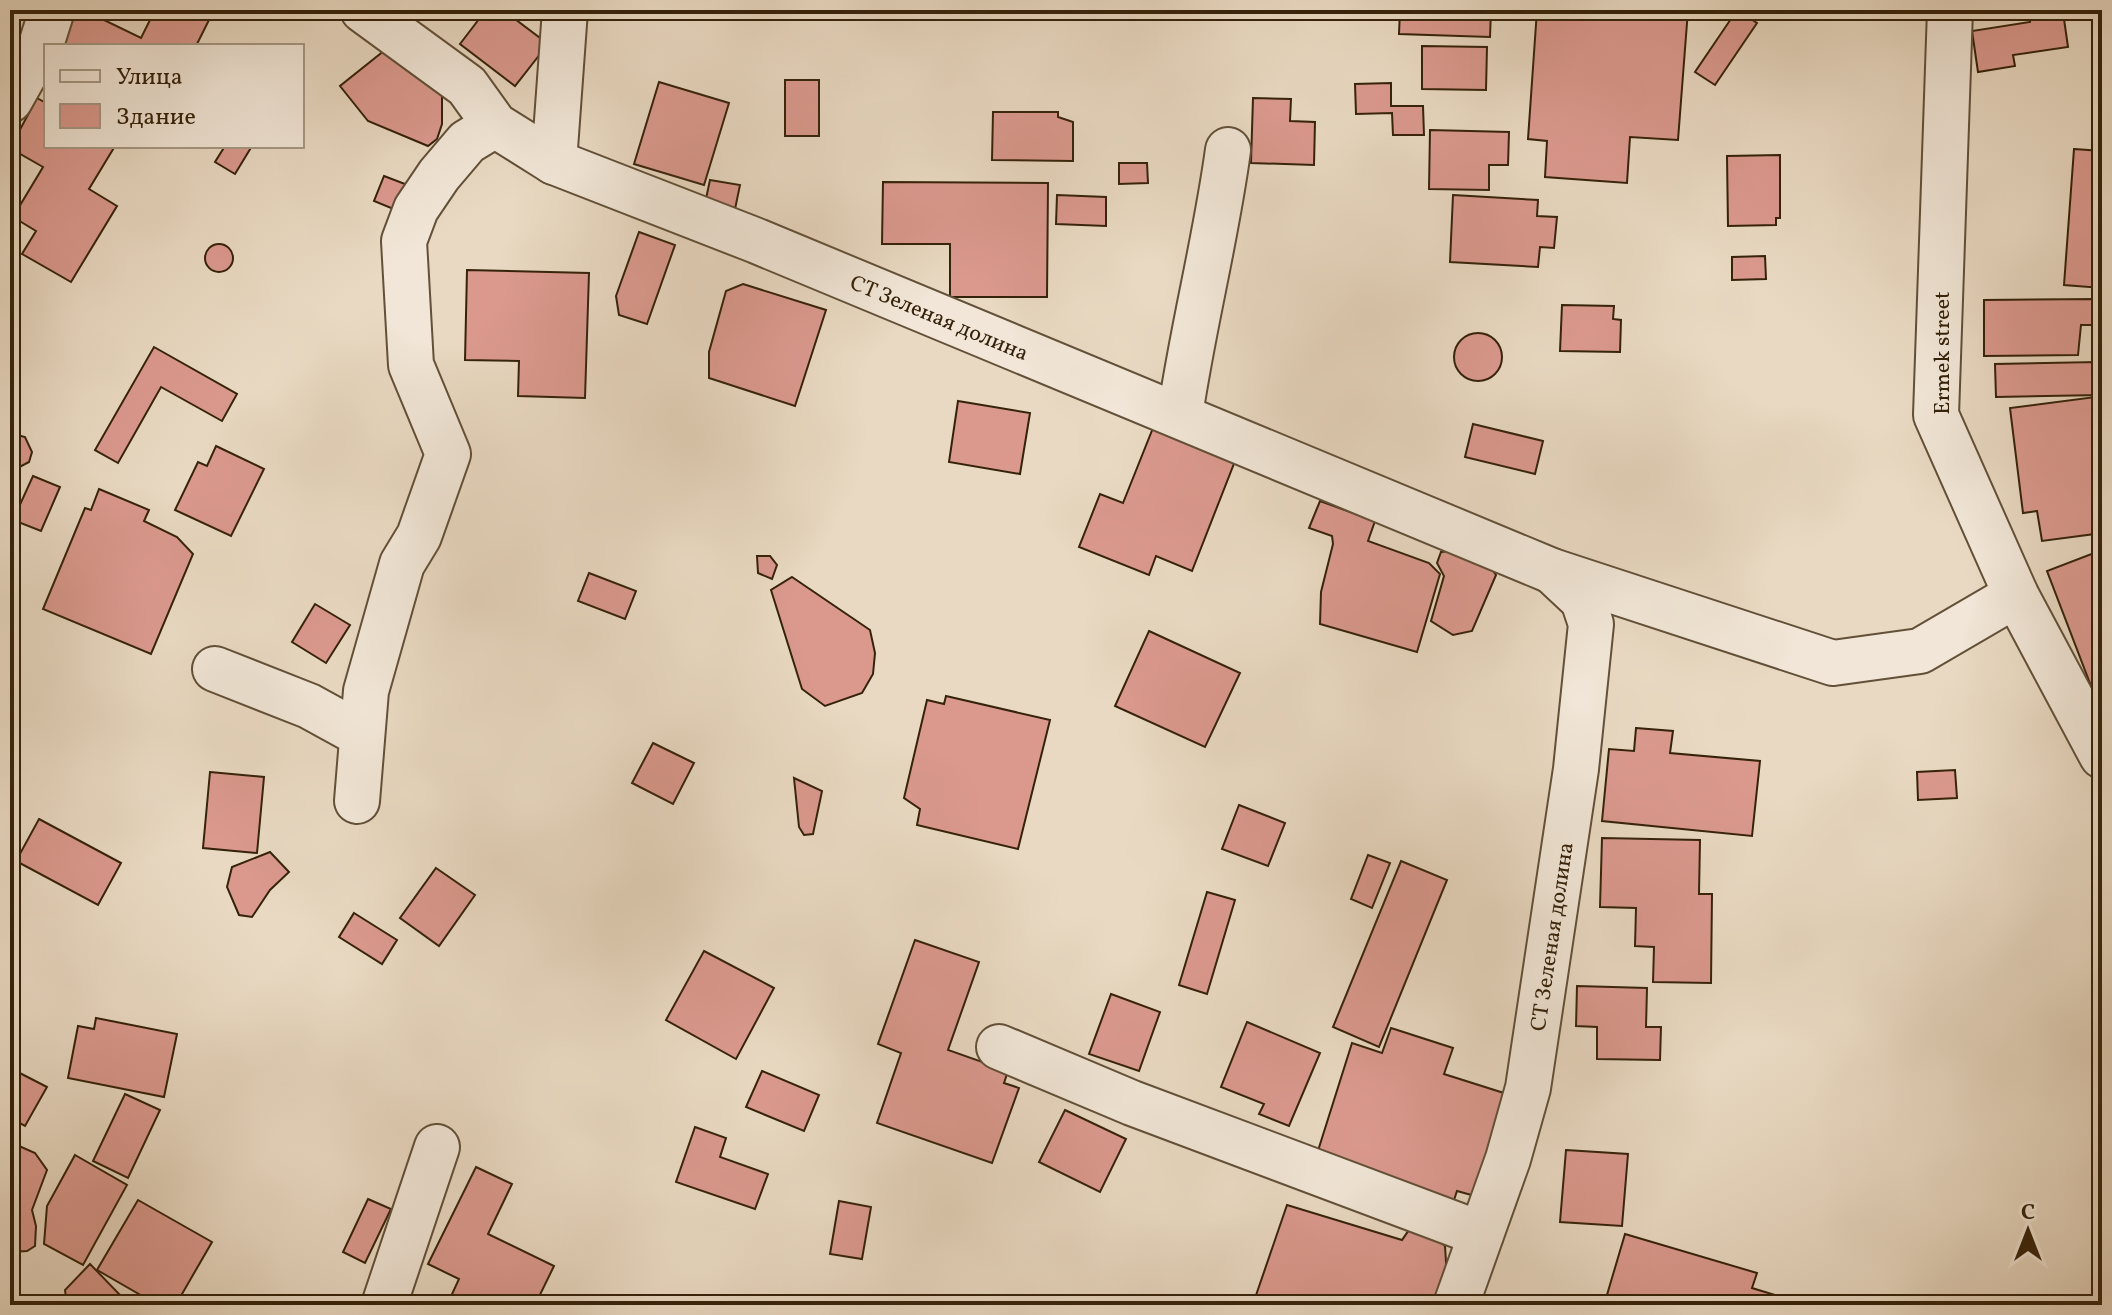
<svg xmlns="http://www.w3.org/2000/svg" width="2112" height="1315" viewBox="0 0 2112 1315" font-family="Vollkorn,serif">
	<style>
		.building { fill: #db998e; stroke: #35220a; stroke-width: 2 }
		.lines { fill: none; stroke-linecap: round; stroke-linejoin: round }
		.minor-casing { stroke: #625038; stroke-width: 48 }
		.minor { stroke: #f1e6d7; stroke-width: 44 }
		.labels { text-anchor: middle; stroke-width: 6; stroke-linejoin: round; paint-order: stroke }
		.street-label { font-size: 22px; fill: #35220a; stroke: #f1e6d7 }
	</style>
	<rect width="100%" height="100%" fill="#e9d9c2"/>
	<filter id="stains"><feTurbulence type="fractalNoise" baseFrequency=".0025" numOctaves="4"/><feColorMatrix values="0 0 0 0 .2 0 0 0 0 .09 0 0 0 0 .02 0 0 0 .5 -.17"/></filter>
	<radialGradient id="worn" r=".72"><stop offset=".6" stop-color="#630" stop-opacity="0"/><stop offset="1" stop-color="#630" stop-opacity=".3"/></radialGradient>
	<!-- building -->
	<g class="building">
		<polygon points="75,10 109,10 104,20 141,38 155,10 214,10 196,46 57,46"/>
		<polygon points="486,10 503,10 548,44 515,86 460,44"/>
		<polygon points="1400,10 1491,10 1490,37 1399,34"/>
		<polygon points="1537,10 1688,10 1678,140 1630,137 1627,183 1545,177 1547,141 1528,139"/>
		<polygon points="1737,10 1757,23 1715,85 1695,72"/>
		<polygon points="1989,10 2025,10 2025,19 1988,19"/>
		<polygon points="2063,12 2068,47 2013,55 2015,66 1978,72 1972,31 2030,22 2030,16"/>
		<polygon points="1422,46 1487,47 1486,90 1422,89"/>
		<polygon points="385,50 442,88 442,124 437,139 428,146 368,121 340,86"/>
		<rect x="785" y="80" width="34" height="56"/>
		<polygon points="659,82 729,103 704,185 634,164"/>
		<polygon points="1391,83 1391,106 1423,106 1424,135 1393,135 1392,113 1356,114 1355,84"/>
		<polygon points="37,98 46,103 46,146 115,146 89,189 117,206 71,282 22,254 36,231 13,217 43,167 10,148"/>
		<polygon points="1253,98 1291,99 1290,121 1315,122 1314,165 1251,163"/>
		<polygon points="993,112 1058,112 1058,117 1073,122 1073,161 992,160"/>
		<polygon points="1430,130 1509,132 1508,165 1489,165 1489,190 1429,189"/>
		<polygon points="225,146 252,146 235,174 215,162"/>
		<polygon points="2074,149 2102,151 2102,288 2064,285"/>
		<polygon points="1780,155 1780,218 1776,218 1776,225 1728,226 1727,156"/>
		<polygon points="1119,163 1147,163 1148,183 1119,184"/>
		<polygon points="384,176 413,187 403,213 374,201"/>
		<polygon points="710,180 740,185 734,214 704,208"/>
		<polygon points="883,182 1048,183 1047,297 950,297 950,244 882,244"/>
		<polygon points="1057,195 1106,197 1106,226 1056,224"/>
		<polygon points="1453,195 1538,200 1537,216 1557,217 1554,248 1540,247 1538,267 1450,262"/>
		<polygon points="639,232 675,245 647,324 619,315 616,296"/>
		<circle cx="219" cy="258" r="14"/>
		<polygon points="1765,256 1766,279 1732,280 1732,257"/>
		<polygon points="467,270 589,273 585,398 518,396 519,361 465,360"/>
		<polygon points="743,284 826,310 795,406 709,378 709,352 726,291"/>
		<polygon points="2098,299 2098,325 2081,325 2078,355 1984,356 1984,300"/>
		<polygon points="1562,305 1614,306 1613,319 1621,320 1620,352 1560,351"/>
		<circle cx="1478" cy="357" r="24"/>
		<polygon points="154,347 237,394 222,421 161,387 118,463 95,450"/>
		<polygon points="2097,362 2097,371 2102,371 2102,395 1996,397 1995,364"/>
		<polygon points="2095,397 2098,421 2102,421 2102,533 2042,541 2037,511 2023,513 2010,408"/>
		<polygon points="958,401 1030,413 1020,474 949,462"/>
		<polygon points="1473,424 1543,441 1535,474 1465,457"/>
		<polygon points="1153,428 1235,461 1192,571 1156,556 1149,575 1079,547 1100,494 1123,503"/>
		<polygon points="14,434 25,437 32,452 29,462 14,470 10,469 10,435"/>
		<polygon points="216,446 264,469 231,536 175,510 198,462 207,466"/>
		<polygon points="33,476 60,487 41,531 13,520"/>
		<polygon points="99,489 149,510 144,521 177,537 193,554 151,654 43,609 85,508 91,510"/>
		<polygon points="1320,501 1375,521 1368,541 1429,563 1440,574 1417,652 1320,624 1321,592 1333,544 1332,536 1309,528"/>
		<polygon points="2102,550 2102,696 2096,699 2047,571"/>
		<polygon points="1451,551 1487,562 1496,575 1472,631 1453,635 1431,621 1444,576 1437,563 1441,552"/>
		<polygon points="757,556 770,556 777,565 772,579 758,573"/>
		<polygon points="589,573 636,591 625,619 578,601"/>
		<polygon points="792,577 870,630 875,653 873,674 862,693 825,706 802,689 771,590"/>
		<polygon points="315,604 350,625 326,663 292,642"/>
		<polygon points="1149,631 1240,673 1205,747 1115,706"/>
		<polygon points="946,696 1050,720 1018,849 917,825 920,809 904,798 927,700 944,704"/>
		<polygon points="1636,728 1673,731 1670,753 1760,761 1752,836 1602,821 1609,749 1634,751"/>
		<polygon points="653,743 694,763 673,804 632,783"/>
		<polygon points="1955,770 1957,798 1918,800 1917,772"/>
		<polygon points="210,772 264,777 257,853 203,848"/>
		<polygon points="794,778 822,791 813,834 804,835 799,827"/>
		<polygon points="1239,805 1285,823 1268,866 1222,849"/>
		<polygon points="39,819 121,863 98,905 16,861"/>
		<polygon points="1602,838 1700,840 1699,894 1712,894 1711,983 1653,982 1654,947 1635,946 1636,908 1600,907"/>
		<polygon points="270,852 289,872 270,890 252,917 239,915 227,887 232,867"/>
		<polygon points="1368,855 1390,863 1372,908 1351,899"/>
		<polygon points="1401,861 1447,880 1379,1047 1333,1027"/>
		<polygon points="436,868 475,895 439,946 400,918"/>
		<polygon points="1207,892 1235,900 1207,994 1179,985"/>
		<polygon points="354,913 397,940 382,964 339,937"/>
		<polygon points="915,940 979,962 948,1050 1008,1071 1004,1083 1019,1088 992,1163 877,1123 901,1053 878,1044"/>
		<polygon points="704,951 774,988 736,1059 666,1020"/>
		<polygon points="1577,986 1647,988 1646,1027 1661,1027 1660,1060 1597,1059 1597,1027 1576,1026"/>
		<polygon points="1111,994 1160,1012 1139,1071 1089,1054"/>
		<polygon points="96,1018 177,1034 164,1097 68,1078 78,1026 94,1029"/>
		<polygon points="1247,1022 1320,1053 1289,1126 1259,1114 1264,1104 1221,1087"/>
		<polygon points="1391,1028 1453,1048 1444,1074 1507,1094 1475,1196 1457,1191 1454,1200 1316,1157 1352,1043 1382,1053"/>
		<polygon points="10,1068 47,1087 25,1126 10,1118"/>
		<polygon points="762,1071 819,1095 804,1131 746,1107"/>
		<polygon points="125,1094 160,1110 128,1178 93,1161"/>
		<polygon points="1065,1110 1126,1139 1100,1192 1039,1162"/>
		<polygon points="695,1127 726,1138 720,1157 768,1174 755,1209 676,1182"/>
		<polygon points="10,1142 35,1153 47,1170 32,1210 36,1226 35,1246 27,1251 10,1252"/>
		<polygon points="1566,1150 1628,1154 1622,1226 1560,1222"/>
		<polygon points="75,1155 127,1185 83,1265 44,1244 47,1206"/>
		<polygon points="476,1167 512,1184 488,1234 554,1266 535,1305 447,1305 459,1279 428,1264"/>
		<polygon points="368,1199 391,1209 365,1263 343,1252"/>
		<polygon points="138,1200 212,1242 182,1294 182,1305 158,1305 97,1270"/>
		<polygon points="839,1201 871,1207 862,1259 830,1254"/>
		<polygon points="1287,1205 1402,1240 1411,1227 1430,1232 1445,1246 1447,1278 1440,1305 1253,1304"/>
		<polygon points="1625,1234 1757,1273 1752,1288 1788,1299 1786,1305 1604,1305"/>
		<polygon points="90,1264 120,1295 110,1305 67,1305 65,1290"/>
	</g>
	<g class="lines">
		<defs>
			<g id="minor">
				<path id="s1" d="M 363,10 L 467,86 L 495,125 L 554,162 L 757,241 L 1552,571 L 1833,663 L 1920,651 L 2016,595"/>
				<polyline points="1950,10 1936,415 2016,595 2102,756"/>
				<polyline points="10,100 41,45 52,10"/>
				<polyline points="554,162 565,10"/>
				<path d="M 1180,415 C 1193,326 1216,239 1228,150"/>
				<polyline points="215,669 309,706 360,734"/>
				<polyline points="357,801 366,691 402,564 419,536 448,454 411,365 404,241 416,209 439,175 467,142 495,125"/>
				<polyline points="999,1047 1132,1103 1481,1234"/>
				<polyline points="384,1305 437,1147"/>
				<path id="s2" d="M 1456,1305 L 1508,1159 L 1528,1088 L 1576,769 L 1591,624 L 1583,600 L 1552,571"/>
			</g>
		</defs>
		<!-- minor casing -->
		<use href="#minor" class="minor-casing"/>
		<!-- minor -->
		<use href="#minor" class="minor"/>
	</g>
	<g class="labels">
		<!-- street labels -->
		<g class="street-label">
			<text dy="8" stroke="none"><textPath href="#s1" startOffset="662">СТ Зеленая долина</textPath></text>
			<text transform="translate(1941 353) rotate(-90)" y="8">Ermek street</text>
			<text dy="8" stroke="none"><textPath href="#s2" startOffset="382">СТ Зеленая долина</textPath></text>
		</g>
	</g>
	<!-- margin -->
	<rect width="2112" height="1315" fill="none" stroke="#e9d9c2" stroke-width="40"/>
	<rect x="12" y="12" width="2088" height="1291" fill="none" stroke="#35220a" stroke-width="4"/>
	<rect x="20" y="20" width="2072" height="1275" fill="none" stroke="#35220a" stroke-width="2"/>
	<!-- legend -->
	<rect x="44" y="44" width="260" height="104" fill="#f1e6d7" stroke="#a69885" stroke-width="2"/>
	<rect x="60" y="70" width="40" height="12" fill="#f1e6d7" stroke="#a69885" stroke-width="2"/>
	<text x="116" y="84" font-size="24" fill="#35220a">Улица</text>
	<rect x="60" y="104" width="40" height="24" fill="#db998e" stroke="#a69885" stroke-width="2"/>
	<text x="116" y="124" font-size="24" fill="#35220a">Здание</text>
	<!-- north arrow -->
	<g transform="translate(2028 1231)" stroke="#f1e6d7" stroke-width="6" paint-order="stroke">
	<path d="M0-6L14 30L0 20L-14 30Z" fill="#35220a"/>
	<text y="-12" font-size="22" font-weight="bold" text-anchor="middle" fill="#35220a">С</text>
	</g>
	<rect width="100%" height="100%" filter="url(#stains)"/>
	<rect width="100%" height="100%" fill="url(#worn)"/>
</svg>
